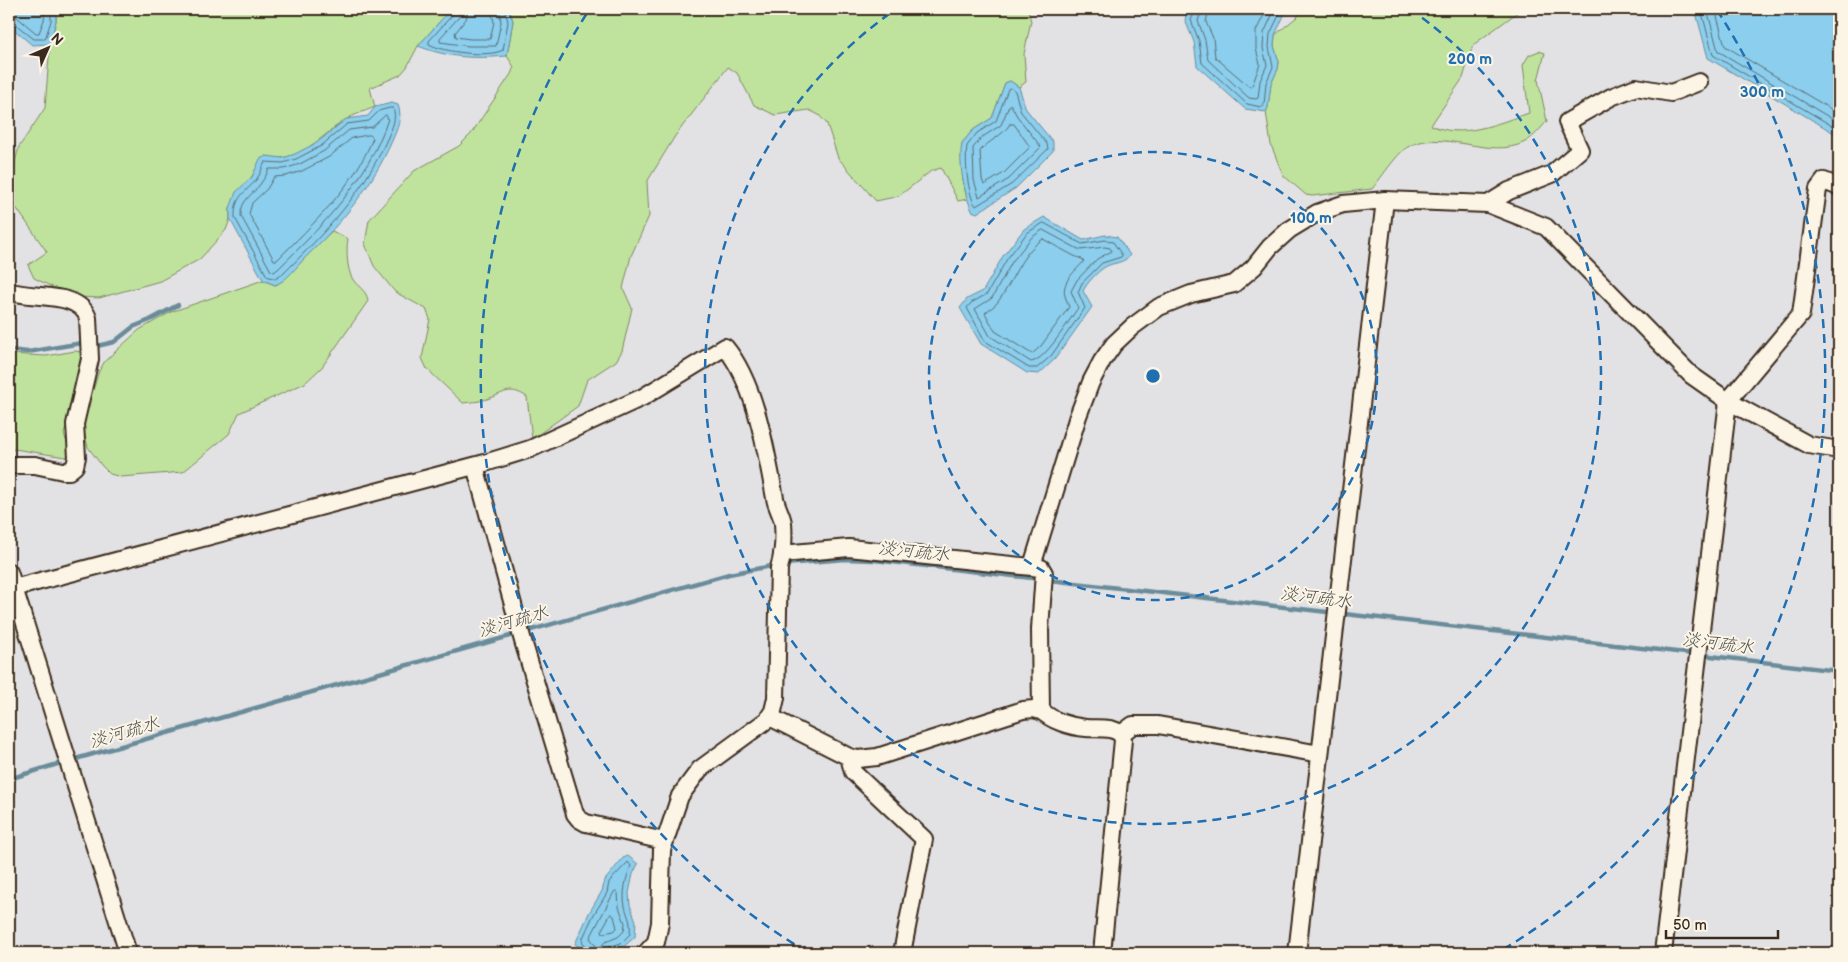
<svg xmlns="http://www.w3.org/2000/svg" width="1848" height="962" viewBox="0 0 1848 962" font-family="'Balsamiq Sans','Klee One',sans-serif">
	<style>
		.green { fill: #bfe39d; stroke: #7d865e }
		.water { fill: #8bceed; stroke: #6b8c9a }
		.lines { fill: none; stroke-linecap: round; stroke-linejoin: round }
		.shore { stroke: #5b6c71; stroke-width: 1 }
		.stream { stroke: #6b8c9a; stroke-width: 4.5 }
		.street-casing { stroke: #3b2a1e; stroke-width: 20 }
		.street { stroke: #fcf5e5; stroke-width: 16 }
		.ring { fill: none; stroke: #1f6fb2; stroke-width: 2.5; stroke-dasharray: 9 6 }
		.labels { text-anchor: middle; stroke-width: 4; stroke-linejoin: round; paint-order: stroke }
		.water-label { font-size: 18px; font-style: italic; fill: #4f5352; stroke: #fcf5e5 }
		.centre { fill: #1f6fb2; stroke: #fcf5e5; stroke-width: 2.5 }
		.ring-label { font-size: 15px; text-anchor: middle; font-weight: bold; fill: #1f6fb2; stroke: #fcf5e5; stroke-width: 4; stroke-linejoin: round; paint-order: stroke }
	</style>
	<rect width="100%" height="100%" fill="#e2e2e5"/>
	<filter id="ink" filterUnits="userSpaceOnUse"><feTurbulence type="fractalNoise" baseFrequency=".02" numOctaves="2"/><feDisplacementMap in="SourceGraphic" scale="10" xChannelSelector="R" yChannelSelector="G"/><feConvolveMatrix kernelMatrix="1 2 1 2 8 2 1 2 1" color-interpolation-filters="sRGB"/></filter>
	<g filter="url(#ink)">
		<!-- green -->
		<g class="green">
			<path d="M 56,9 L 451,9 L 418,46 L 407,67 L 400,75 L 370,88 L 375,107 C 363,112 349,116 339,124 C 319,139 294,165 266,156 L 230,208 L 230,219 L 226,230 L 200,259 L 160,281 L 99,298 L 80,297 L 69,295 L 34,278 L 28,265 L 47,252 L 13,203 L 10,180 L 19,147 L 45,108 L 50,44 L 56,21 Z"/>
			<path d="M 509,9 L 1025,9 L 1028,11 L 1031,21 L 1024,54 L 1026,82 L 1019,87 L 1010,81 L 1005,83 L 992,118 L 973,130 L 962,143 L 963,181 L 967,199 L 958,201 L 941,168 L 931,171 L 899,196 L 876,201 L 838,158 L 827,124 L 819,115 L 809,110 L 775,115 L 754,105 L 737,73 L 728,67 L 675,136 L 647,182 L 649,216 L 631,256 L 623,288 L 632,308 L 622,351 L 616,361 L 587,380 L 578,406 L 532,439 L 527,397 C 509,385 504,394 487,399 C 479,402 470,402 463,403 L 427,369 L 422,358 L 430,319 L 426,309 L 395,292 L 374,266 L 365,244 L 369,220 L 414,171 L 459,146 L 471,134 L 511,74 L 514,67 L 507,56 L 513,21 Z"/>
			<path d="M 1301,9 L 1522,9 L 1473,45 L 1463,78 L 1431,125 C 1462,140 1498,123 1529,113 L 1523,65 L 1529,55 L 1539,51 L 1545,53 L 1538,80 L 1547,121 C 1541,128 1534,137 1525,142 C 1490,161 1439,126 1406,148 C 1396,155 1381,178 1372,189 L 1312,196 L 1306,195 L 1283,175 L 1271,145 L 1266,112 L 1268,107 L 1271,84 L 1278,69 L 1279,62 L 1274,46 L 1275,35 L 1298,16 Z"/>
			<path d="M 332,231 L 348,239 C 346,249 347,269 352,278 C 357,287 367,290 368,301 L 322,367 L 305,383 L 239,413 L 229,434 L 183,472 L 121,477 L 110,474 L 102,466 L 88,447 L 82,425 L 99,371 L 105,361 L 139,330 L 171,312 L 263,280 L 275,285 L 278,284 Z"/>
			<polygon points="75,351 81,352 78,385 64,434 72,458 14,449 9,451 9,354 46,356"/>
		</g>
		<!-- water -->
		<g class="water">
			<polygon points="9,9 56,9 56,21 50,44 32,45 10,26"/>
			<path d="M 451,9 L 509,9 L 513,21 L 507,56 C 474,59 449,58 418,46 Z"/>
			<polygon points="1192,9 1287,9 1275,35 1274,46 1279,62 1278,69 1271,84 1268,108 1266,112 1245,109 1197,66 1194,42 1185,20 1186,15"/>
			<polygon points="1695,9 1839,9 1839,136 1708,58"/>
			<path d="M 1010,81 L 1019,87 L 1026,109 L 1053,142 L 1053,151 L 1016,188 L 977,213 L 972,211 C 964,193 958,163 962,143 L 973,130 L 992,118 L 1005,83 Z"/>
			<path d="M 392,103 L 398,105 C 403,118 397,129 392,141 C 372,187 341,223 306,257 C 297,266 287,281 275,285 L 263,280 L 230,219 L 230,208 L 236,192 L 252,177 L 260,159 L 266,156 L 283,158 L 295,154 L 318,142 L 346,119 L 368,116 L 375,107 Z"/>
			<path d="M 1044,217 L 1083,240 L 1105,235 L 1117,237 L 1130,255 C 1124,264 1113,262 1105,267 C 1097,272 1087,283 1083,291 L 1092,307 L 1055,359 L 1039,374 L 1027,373 L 981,344 L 960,308 L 967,299 L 983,291 L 1003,256 L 1024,229 Z"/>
			<polygon points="628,856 638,864 633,874 629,893 630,905 636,921 635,937 623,947 604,953 589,953 575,944 589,913 602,891 605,880 623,858"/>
		</g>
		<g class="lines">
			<!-- shore -->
			<g class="shore">
				<path d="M 455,9 L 454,13 L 429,41 L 429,44 C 443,52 488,58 503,50 L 508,22 L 505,9"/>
				<polyline points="461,9 459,17 440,38 440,42 469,46 496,46 501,22 499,9"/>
				<polyline points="469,9 466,19 455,33 456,37 470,39 490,39 494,22 491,9"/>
				<polyline points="1196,9 1191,20 1199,41 1202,63 1247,104 1261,107 1264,105 1266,83 1273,67 1269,47 1270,34 1282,9"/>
				<polyline points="1202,9 1198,21 1205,40 1208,60 1249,98 1256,99 1258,98 1260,81 1267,65 1263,48 1264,33 1275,9"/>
				<polyline points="1209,9 1206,22 1213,38 1215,57 1250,87 1252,86 1260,64 1256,49 1256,31 1267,9"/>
				<polyline points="1701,9 1713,55 1839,130"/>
				<polyline points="1707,9 1718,51 1839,123"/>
				<polyline points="1715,9 1725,46 1839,114"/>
				<polyline points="9,15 17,17 36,33 39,33 44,20 45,9"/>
				<polyline points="9,22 14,23 34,39 45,39 51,21 51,9"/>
				<path d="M 1011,88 L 1015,91 L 1021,112 L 1047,144 L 1048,149 L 1012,184 L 976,206 C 967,194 965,160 967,146 L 977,133 L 996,121 L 1008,89 Z"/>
				<polygon points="1011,105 1017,116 1041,147 1009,179 979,197 974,180 973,148 981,138 1001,125 1009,106"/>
				<path d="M 390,108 L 393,108 C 397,118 392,128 388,137 C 364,193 325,232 283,274 L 275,279 L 267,276 L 235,218 C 234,197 244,194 256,180 C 260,175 262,168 265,162 L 283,163 L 296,159 L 321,146 L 347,124 L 369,121 L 379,111 Z"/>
				<path d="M 386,115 L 388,119 C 368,180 323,225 278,269 L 274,272 L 271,271 L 241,216 C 240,200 253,195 261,183 C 264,179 267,174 269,169 L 284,169 L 300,164 L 324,151 L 349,130 L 372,127 Z"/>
				<path d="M 1010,124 L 1014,124 L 1030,147 L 1004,173 L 984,185 L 982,179 L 980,151 C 989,140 1003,136 1010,124 Z"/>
				<path d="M 370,135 L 373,138 C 354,186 313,224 277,260 L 274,260 L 249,214 L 252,203 L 267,189 L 274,177 L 286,176 L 302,171 L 329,157 L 352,138 Z"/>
				<polygon points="1044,223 1082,244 1105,240 1113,242 1122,255 1121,257 1102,263 1082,283 1078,292 1085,308 1051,356 1037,368 1029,368 985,341 967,308 971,303 987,294 1007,259 1027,233"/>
				<path d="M 1043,230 L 1080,250 L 1105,247 L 1110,248 L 1112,251 L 1097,259 L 1077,280 L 1071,291 L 1078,308 C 1069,320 1046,360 1031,362 L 990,336 L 975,309 L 992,298 L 1012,262 L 1031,238 Z"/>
				<path d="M 1043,239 L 1074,256 L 1082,259 L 1084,261 C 1076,271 1061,281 1065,296 C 1066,300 1068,303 1069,307 L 1041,346 L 1032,354 L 995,331 L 985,313 C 989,309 994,307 997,303 C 1013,283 1020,253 1043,239 Z"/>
				<polygon points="616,891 618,893 619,907 625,923 624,931 618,937 605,942 598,949 590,938 614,892"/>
				<polygon points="611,914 614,916 617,928 614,931 603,933 602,930"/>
				<path d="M 591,953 L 590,949 L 583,943 L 582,940 L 593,916 L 607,893 L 609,882 L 628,862 L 631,866 C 626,877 622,894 625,906 C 628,919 631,919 630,934 L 621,943 L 609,947 L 607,953"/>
			</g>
			<!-- stream -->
			<g class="stream">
				<polyline points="97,346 114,342 133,327 150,320 178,305"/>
				<polyline points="9,350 28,352 82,343"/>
				<polyline points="785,564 845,559 874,560 1694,654"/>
				<polyline points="1702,655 1839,671"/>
				<polyline points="72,760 729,574 777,565"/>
				<polyline points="9,779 64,762"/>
			</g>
			<defs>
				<g id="street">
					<polyline points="1488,204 1509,191 1552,174 1580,150 1567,122 1611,97 1636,87 1671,93 1699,82"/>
					<path d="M 9,291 C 31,300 79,290 88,318 L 90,359 L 75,424 L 77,457 L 75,466 L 69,471 L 63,471 L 35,465 L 9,465"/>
					<polyline points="475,466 523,641 575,814 579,819 586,823 664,841"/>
					<path d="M 782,554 L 849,548 L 1041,568 L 1044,573 L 1040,629 L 1041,710 C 1051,721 1072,727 1086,728 C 1098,729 1111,726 1121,734 L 1123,740 L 1102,953"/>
					<polyline points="1032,566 1078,416 1091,382 1102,361 1114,344 1132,327 1159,307 1191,294 1234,284 1254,267 1270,247 1289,230 1317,213 1343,204 1385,200 1488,204 1546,227 1691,375 1728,401 1809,445 1839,450"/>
					<polyline points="9,572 128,953"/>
					<path d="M 14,588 L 485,463 L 530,449 L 643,397 L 725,347 C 756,384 766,451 775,498 C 776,506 782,515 783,523 C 784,537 783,556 779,568 L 776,698 L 773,711 L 767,720 L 700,769 L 680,796 L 662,850 L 660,923 L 656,942 L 646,953"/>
					<polyline points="770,717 849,757 853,772 924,839 902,953"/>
					<polyline points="1121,734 1133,725 1158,725 1320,754"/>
					<polyline points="849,757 858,759 877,757 1023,710 1034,709 1043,712"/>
					<polyline points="1297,953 1385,200"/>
					<polyline points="1663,953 1728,401 1801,314 1818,189 1824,181 1839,187"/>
				</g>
			</defs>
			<!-- street casing -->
			<use href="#street" class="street-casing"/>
			<!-- street -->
			<use href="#street" class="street"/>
		</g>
	</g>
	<!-- distance rings -->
	<g class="ring">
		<circle cx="1153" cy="376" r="224"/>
		<path d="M1410 9A448 448 0 1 1 896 9"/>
		<path d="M807 952A672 672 0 0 1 589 10M1717 10A672 672 0 0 1 1499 952"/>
	</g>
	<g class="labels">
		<!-- water labels -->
		<g class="water-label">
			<text transform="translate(914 551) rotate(6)" y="6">淡河疏水</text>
			<text transform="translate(1316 597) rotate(7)" y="6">淡河疏水</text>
			<text transform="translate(513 621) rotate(-16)" y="6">淡河疏水</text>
			<text transform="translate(1718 643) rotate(7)" y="6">淡河疏水</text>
			<text transform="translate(124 732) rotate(-16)" y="6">淡河疏水</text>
		</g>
	</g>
	<circle cx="1153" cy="376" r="8" class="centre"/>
	<g class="ring-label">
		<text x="1470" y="64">200 m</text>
		<text x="1762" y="97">300 m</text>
		<text x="1311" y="223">100 m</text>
	</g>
	<!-- margin -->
	<rect width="1848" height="962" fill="none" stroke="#fcf5e5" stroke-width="30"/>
	<rect x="15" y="15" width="1818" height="932" fill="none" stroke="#3b2a1e" stroke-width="2" filter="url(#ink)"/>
	<!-- north arrow -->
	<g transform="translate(48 48) rotate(45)" stroke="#fcf5e5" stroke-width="4" paint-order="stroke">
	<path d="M0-4L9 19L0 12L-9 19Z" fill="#3b2a1e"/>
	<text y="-8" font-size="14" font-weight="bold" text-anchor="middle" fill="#3b2a1e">N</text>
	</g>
	<!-- scale -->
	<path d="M1666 930v8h112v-8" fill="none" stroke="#3b2a1e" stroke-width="2.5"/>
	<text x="1673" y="930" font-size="15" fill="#3b2a1e" stroke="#fcf5e5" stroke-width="4" paint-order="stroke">50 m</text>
</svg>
